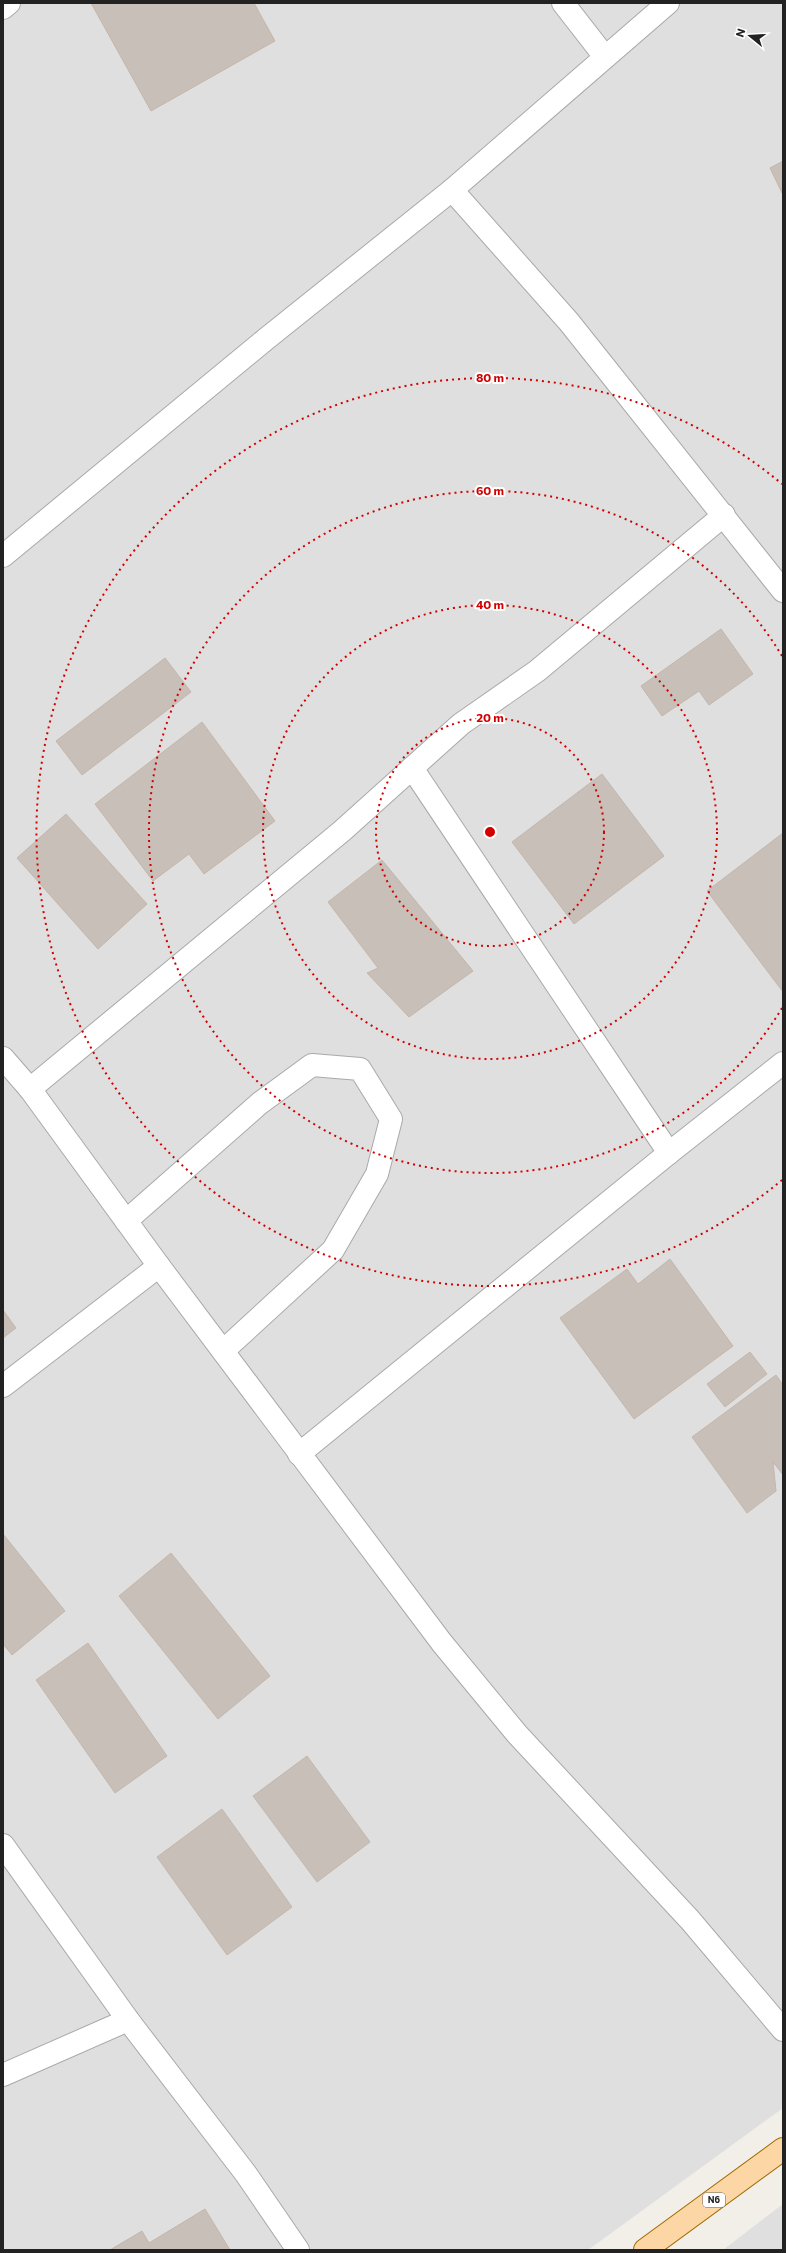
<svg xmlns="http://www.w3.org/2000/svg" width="786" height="2253" viewBox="0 0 786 2253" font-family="Commissioner,sans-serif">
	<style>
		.residential { fill: #e0dfdf }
		.building { fill: #c7bfb8; stroke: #c4b6ab }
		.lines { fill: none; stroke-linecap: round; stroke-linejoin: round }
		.minor-casing { stroke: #a9a9a9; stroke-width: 24 }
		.major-casing { stroke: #a06b00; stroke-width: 24 }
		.minor { stroke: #fff; stroke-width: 22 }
		.major { stroke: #fcd6a4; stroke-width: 22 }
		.ring { fill: none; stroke: #d40000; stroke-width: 2; stroke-dasharray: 2 4 }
		.labels { text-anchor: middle; stroke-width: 4; stroke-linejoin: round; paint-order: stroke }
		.shield { fill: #fff; stroke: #646464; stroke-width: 1 }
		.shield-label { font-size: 9px; font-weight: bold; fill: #222 }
		.centre { fill: #d40000; stroke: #fff; stroke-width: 2 }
		.ring-label { font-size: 12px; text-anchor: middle; font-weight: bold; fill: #d40000; stroke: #fff; stroke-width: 4; stroke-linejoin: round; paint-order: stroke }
	</style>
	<rect width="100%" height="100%" fill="#f2efe9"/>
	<!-- residential -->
	<g class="residential">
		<polygon points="3,3 783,3 783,2108 588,2250 3,2250"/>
		<polygon points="783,2204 783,2250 723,2250"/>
	</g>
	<!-- building -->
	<g class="building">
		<polygon points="91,3 254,3 275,41 151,111"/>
		<polygon points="783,161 783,195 770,168"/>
		<polygon points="721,629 753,674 709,705 699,691 662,716 641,686"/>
		<polygon points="165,658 191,692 82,775 56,741"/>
		<polygon points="202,722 275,821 204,874 189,854 153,881 95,804"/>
		<polygon points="602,774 664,856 574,924 512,842"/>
		<polygon points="66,814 147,904 98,949 17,858"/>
		<polygon points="783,833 783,992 707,891"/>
		<polygon points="382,860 473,971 409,1017 367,973 378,968 328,902"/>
		<polygon points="670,1259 733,1346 634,1419 560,1318 627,1269 638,1284"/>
		<polygon points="3,1310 16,1328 3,1338"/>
		<polygon points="750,1352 767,1374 725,1407 707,1384"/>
		<polygon points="776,1375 783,1385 783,1475 773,1462 776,1491 747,1513 692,1437"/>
		<polygon points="3,1534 65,1611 12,1655 3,1644"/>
		<polygon points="171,1553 270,1676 218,1719 119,1596"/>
		<polygon points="88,1643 167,1756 115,1793 36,1680"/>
		<polygon points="307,1756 370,1842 317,1882 253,1796"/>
		<polygon points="222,1809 292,1907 227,1955 157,1857"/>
		<polygon points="205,2209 230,2250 110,2250 142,2231 149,2243"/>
	</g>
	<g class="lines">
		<defs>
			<g id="minor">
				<polyline points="563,3 605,57"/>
				<polyline points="3,8 9,3"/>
				<polyline points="452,190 569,322 783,591"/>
				<polyline points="3,556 266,339 452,190 668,3"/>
				<polyline points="412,768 669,1153"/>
				<polyline points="3,1058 30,1089 159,1266 442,1643 517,1734 690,1920 783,2030"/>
				<polyline points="30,1089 342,831 461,724 537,671 724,515"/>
				<polyline points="126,1221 260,1103 312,1065 360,1069 391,1119 377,1174 333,1250 223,1351"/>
				<polyline points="3,1386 159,1266"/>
				<polyline points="299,1454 669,1153 783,1063"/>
				<polyline points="3,1845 128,2020 246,2174 298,2250"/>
				<polyline points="3,2075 128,2020"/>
			</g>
			<polyline id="major" points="645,2250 783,2149"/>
		</defs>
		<!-- minor casing -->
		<use href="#minor" class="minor-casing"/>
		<!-- major casing -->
		<use href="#major" class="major-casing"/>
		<!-- minor -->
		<use href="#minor" class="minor"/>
		<!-- major -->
		<use href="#major" class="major"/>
	</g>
	<!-- distance rings -->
	<g class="ring">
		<circle cx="490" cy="832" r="114"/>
		<circle cx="490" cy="832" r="227"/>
		<path d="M782 1008A341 341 0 1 1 782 656"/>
		<path d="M782 1180A454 454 0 1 1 782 484"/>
	</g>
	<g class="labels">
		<!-- shield labels -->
		<rect class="shield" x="703" y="2193" width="22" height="14" rx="3"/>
		<g class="shield-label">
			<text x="714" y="2203">N6</text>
		</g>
	</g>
	<circle cx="490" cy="832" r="6" class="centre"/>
	<g class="ring-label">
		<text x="490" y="382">80 m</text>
		<text x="490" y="495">60 m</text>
		<text x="490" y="609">40 m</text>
		<text x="490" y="722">20 m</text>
	</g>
	<!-- border -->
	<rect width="786" height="2253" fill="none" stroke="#222222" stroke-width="8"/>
	<!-- north arrow -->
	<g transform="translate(750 36) rotate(288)" stroke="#ffffff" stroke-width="3" paint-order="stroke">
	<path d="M0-3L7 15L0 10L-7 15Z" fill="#222222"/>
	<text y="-6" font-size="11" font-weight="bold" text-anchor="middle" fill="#222222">N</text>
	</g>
</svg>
